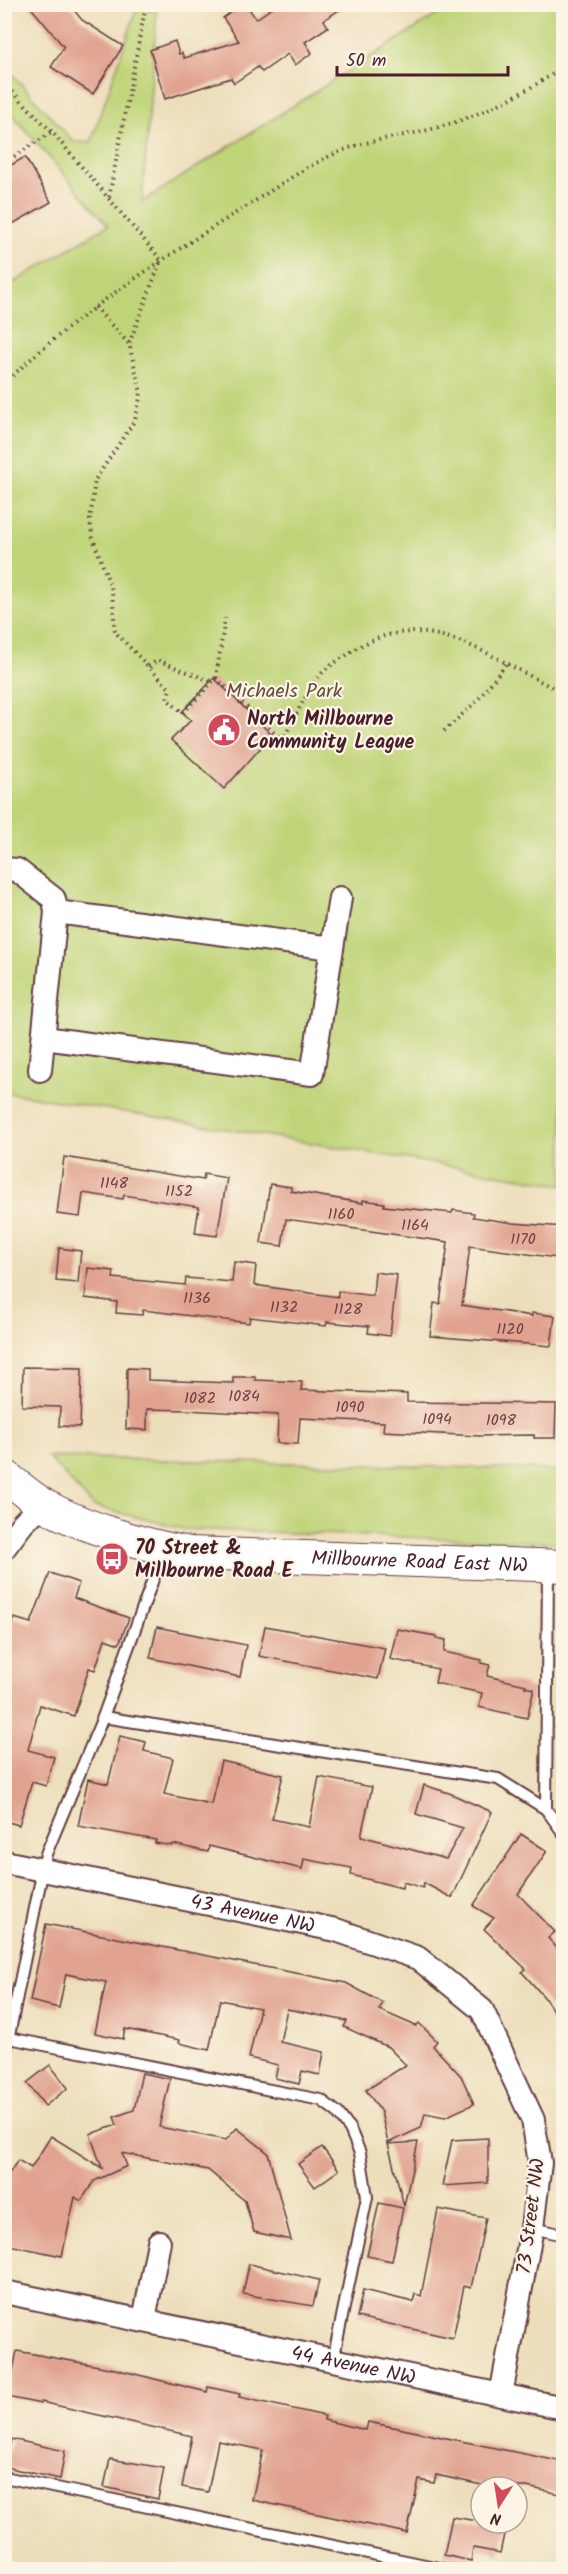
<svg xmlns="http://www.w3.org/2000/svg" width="568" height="2574" viewBox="0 0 568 2574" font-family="Kalam,sans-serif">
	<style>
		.green { fill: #bfd478; stroke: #847a52; stroke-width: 1.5 }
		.building { fill: #e1a390 }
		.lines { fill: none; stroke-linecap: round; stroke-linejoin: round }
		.lane-casing { stroke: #623c41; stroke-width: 14 }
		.street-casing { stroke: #623c41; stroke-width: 26 }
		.secondary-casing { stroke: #623c41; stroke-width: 34 }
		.path { stroke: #623c41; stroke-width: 4; stroke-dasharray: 1.5 4.5; stroke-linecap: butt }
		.lane { stroke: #fff; stroke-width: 10 }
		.street { stroke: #fff; stroke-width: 22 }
		.secondary { stroke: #fff; stroke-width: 32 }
		.labels { text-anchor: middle; stroke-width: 4.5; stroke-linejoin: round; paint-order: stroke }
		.number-label { font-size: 16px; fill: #704044 }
		.park-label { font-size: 20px; fill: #674c3e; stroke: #fcf5e5 }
		.poi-label { font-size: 20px; font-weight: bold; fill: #4a1f2b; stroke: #fcf5e5; text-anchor: start }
		.street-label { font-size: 20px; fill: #4a1f2b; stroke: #fcf5e5 }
	</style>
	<rect width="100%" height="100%" fill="#fcf5e5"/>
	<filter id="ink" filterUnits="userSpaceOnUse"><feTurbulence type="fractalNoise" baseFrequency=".0167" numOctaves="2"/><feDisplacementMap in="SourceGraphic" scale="12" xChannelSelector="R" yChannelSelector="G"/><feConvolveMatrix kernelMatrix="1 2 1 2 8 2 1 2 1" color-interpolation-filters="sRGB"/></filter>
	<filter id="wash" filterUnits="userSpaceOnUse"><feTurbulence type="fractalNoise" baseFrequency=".008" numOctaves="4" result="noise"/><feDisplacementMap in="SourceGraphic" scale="24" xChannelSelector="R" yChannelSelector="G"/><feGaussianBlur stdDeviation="1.35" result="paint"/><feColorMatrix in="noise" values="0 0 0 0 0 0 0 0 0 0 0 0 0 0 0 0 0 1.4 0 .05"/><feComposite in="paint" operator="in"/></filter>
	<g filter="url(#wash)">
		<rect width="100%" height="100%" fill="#eddebb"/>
		<!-- green -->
		<g class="green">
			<polygon points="452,5 563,5 563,1185 5,1092 5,288 108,225 5,106 4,65 74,142 91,142 137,8 157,12 142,202"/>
			<polygon points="48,1457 563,1470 563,1543 183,1529 93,1506"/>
		</g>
		<g id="blocks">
			<!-- building -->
			<g class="building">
				<polygon points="28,4 69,4 82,20 123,46 93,94 51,67 64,47"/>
				<polygon points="243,4 246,4 256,19 278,4 348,4 324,20 328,27 305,42 312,53 295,65 288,54 262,72 258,67 234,83 231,78 165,99 150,50 175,41 179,54 182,53 184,58 239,41 223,18"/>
				<polygon points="25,157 51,202 4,229 4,169"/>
				<polygon points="214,678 272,735 224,789 171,740 191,720 182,712"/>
				<polygon points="64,1157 203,1180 204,1174 227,1178 217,1236 195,1233 199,1207 124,1195 123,1199 83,1193 80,1217 57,1214"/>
				<polygon points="270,1184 291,1187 291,1191 363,1203 363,1200 384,1203 384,1206 452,1213 453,1210 474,1213 473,1217 513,1223 564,1227 564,1259 470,1246 462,1305 532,1316 532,1313 555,1316 551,1346 430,1336 434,1303 440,1304 448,1242 286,1219 282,1246 261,1243"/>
				<polygon points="59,1248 81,1251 78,1283 56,1281"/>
				<polygon points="234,1262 256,1265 254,1285 338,1297 338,1291 373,1296 375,1272 397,1275 390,1336 368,1333 369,1326 327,1322 326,1326 250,1317 249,1323 143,1310 142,1315 116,1313 117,1302 85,1298 88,1268 114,1271 113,1278 185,1285 186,1278 232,1282"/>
				<polygon points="23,1367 82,1368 80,1427 59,1426 60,1407 22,1406"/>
				<polygon points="127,1368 148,1369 148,1380 233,1383 233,1377 255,1377 255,1380 302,1382 301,1390 407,1394 407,1402 556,1404 555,1438 534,1438 534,1435 479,1436 383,1431 384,1422 300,1418 298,1444 277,1443 278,1415 187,1410 147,1409 147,1430 126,1429"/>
				<polygon points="50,1573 79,1583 74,1598 129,1618 119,1644 105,1639 95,1670 89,1668 74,1716 40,1705 28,1750 54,1757 46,1786 32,1782 19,1825 4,1821 4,1635 9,1636 14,1618 31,1623"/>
				<polygon points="265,1626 385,1648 378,1679 259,1656"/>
				<polygon points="157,1627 246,1645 240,1677 150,1658"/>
				<polygon points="397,1629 436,1636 436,1638 446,1640 444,1652 482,1660 481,1663 490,1665 487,1676 526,1685 525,1687 534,1689 527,1718 479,1707 482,1693 435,1683 438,1669 390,1659"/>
				<polygon points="120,1736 146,1742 144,1751 173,1758 164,1794 211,1804 221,1761 283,1775 272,1819 309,1827 319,1777 372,1787 361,1836 446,1859 463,1828 416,1814 424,1785 449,1793 492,1812 452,1898 424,1883 423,1888 403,1882 402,1888 351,1875 352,1868 304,1859 302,1869 209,1846 208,1852 173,1844 172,1846 155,1843 156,1840 78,1826 88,1779 108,1784"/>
				<polygon points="521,1834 547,1851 518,1894 555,1932 548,1938 564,1956 564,2027 544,1997 522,1972 526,1969 484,1929 494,1918 473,1906"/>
				<polygon points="46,1924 346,1983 383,2003 379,2010 416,2026 419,2023 437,2041 433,2046 461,2076 474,2104 445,2117 425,2113 421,2128 388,2143 381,2112 366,2090 406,2065 388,2047 344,2027 347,2021 287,2009 280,2042 324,2052 320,2075 302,2071 299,2084 275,2078 278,2065 249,2058 260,2008 220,2000 209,2050 179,2043 180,2040 125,2029 123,2039 95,2033 106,1982 66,1974 59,2008 30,2001"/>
				<polygon points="50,2065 68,2088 45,2106 27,2083"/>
				<polygon points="142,2073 170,2079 159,2127 226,2140 237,2128 268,2153 291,2240 254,2232 245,2201 208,2170 122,2153 127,2166 94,2181 81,2201 75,2197 62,2256 4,2244 4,2181 18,2160 31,2168 51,2136 102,2168 90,2134 117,2125 114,2117 134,2110"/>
				<polygon points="488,2138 488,2183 442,2186 452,2140"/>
				<polygon points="418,2142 404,2206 388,2144"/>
				<polygon points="322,2147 339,2170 315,2187 298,2164"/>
				<polygon points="379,2203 403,2208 392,2261 367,2256"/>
				<polygon points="438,2209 486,2218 471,2288 464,2286 453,2338 357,2317 363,2290 413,2302 415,2294 421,2296"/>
				<polygon points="249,2264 319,2280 313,2306 243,2294"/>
				<polygon points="17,2351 115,2369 207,2392 208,2387 240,2394 239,2397 325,2416 324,2420 366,2430 368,2422 564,2462 564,2495 527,2487 491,2487 436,2475 434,2483 419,2480 407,2533 252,2500 263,2450 218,2441 208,2492 182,2487 192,2436 41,2402 41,2404 7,2397"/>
				<polygon points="11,2439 65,2451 60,2479 5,2467"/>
				<polygon points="110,2459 164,2468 158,2499 104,2487"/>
				<polygon points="452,2517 506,2525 500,2553 473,2548 471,2561 444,2555"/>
			</g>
		</g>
	</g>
	<g filter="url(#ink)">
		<use href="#blocks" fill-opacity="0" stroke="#623c41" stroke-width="1.5"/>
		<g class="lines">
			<defs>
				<g id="lane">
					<polyline points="103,1717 498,1779 546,1809 564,1834"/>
					<polyline points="546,1809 548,1569"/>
					<polyline points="9,2038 321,2100 337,2112 350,2129 360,2153 367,2197 333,2360"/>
					<polyline points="4,2060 46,1854 103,1717 164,1549"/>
					<polyline points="532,2228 564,2235"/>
					<polyline points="4,2477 449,2570"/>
				</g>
				<g id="street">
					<polyline points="4,869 17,870 54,899 56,912 40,1070"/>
					<polyline points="56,912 332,948"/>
					<polyline points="44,1038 312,1074 340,898"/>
					<polyline points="4,1548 23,1523 42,1504"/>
					<path id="s1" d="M 4,1862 L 336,1930 L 418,1958 L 482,2010 L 533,2120 L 540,2163 L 532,2228 L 501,2395"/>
					<path id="s2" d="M 4,2292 L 564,2408"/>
					<polyline points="144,2320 159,2242"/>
				</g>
				<g id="secondary">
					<path id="s3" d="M 4,1475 C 16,1484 28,1495 41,1503 C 78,1526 147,1546 190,1553 L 564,1566"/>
				</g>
			</defs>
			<!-- lane casing -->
			<use href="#lane" class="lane-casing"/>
			<!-- street casing -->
			<use href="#street" class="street-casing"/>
			<!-- secondary casing -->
			<use href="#secondary" class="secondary-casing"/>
			<!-- path -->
			<g class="path">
				<path d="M 4,83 L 52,132 L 161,260 L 129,344 L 141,393 L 135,420 L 95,480 L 90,520 L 93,539 L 112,590 L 115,632 L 170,689 L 167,699 L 183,713 L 216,678 L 282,740 C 295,719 306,691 322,673 C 329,665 340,660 348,654 C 425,599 493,661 564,693"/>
				<polyline points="4,163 52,132"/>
				<polyline points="109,197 146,4"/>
				<polyline points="95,307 129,344"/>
				<path d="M 4,384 C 76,314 158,262 242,209 C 275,189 308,164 344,150 C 370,140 397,137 424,131 C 475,119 521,95 564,67"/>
				<polyline points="149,667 157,660 213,682"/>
				<polyline points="216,678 225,618"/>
				<polyline points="444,731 477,701 506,664"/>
			</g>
			<!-- lane -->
			<use href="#lane" class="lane"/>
			<!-- street -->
			<use href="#street" class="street"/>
			<!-- secondary -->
			<use href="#secondary" class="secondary"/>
		</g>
	</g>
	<!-- icons -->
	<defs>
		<symbol id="civic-disc" viewBox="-11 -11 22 22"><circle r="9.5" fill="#d1495b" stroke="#fcf5e5"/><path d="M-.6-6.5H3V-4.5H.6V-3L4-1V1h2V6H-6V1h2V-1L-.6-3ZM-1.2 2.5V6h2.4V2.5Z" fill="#fff"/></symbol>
		<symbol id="bus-disc" viewBox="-11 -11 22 22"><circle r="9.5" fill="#d1495b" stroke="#fcf5e5"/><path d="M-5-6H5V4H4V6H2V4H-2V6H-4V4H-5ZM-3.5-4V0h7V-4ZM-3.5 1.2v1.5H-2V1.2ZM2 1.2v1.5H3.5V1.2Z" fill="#fff"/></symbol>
	</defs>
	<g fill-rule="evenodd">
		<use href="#civic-disc" x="205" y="711" width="38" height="38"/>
		<use href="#bus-disc" x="93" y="1540" width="38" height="38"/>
	</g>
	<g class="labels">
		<!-- number labels -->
		<g class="number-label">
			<text x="114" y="1188">1148</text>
			<text x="179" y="1196">1152</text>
			<text x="341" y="1219">1160</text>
			<text x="415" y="1230">1164</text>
			<text x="523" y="1244">1170</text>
			<text x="197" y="1303">1136</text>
			<text x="284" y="1312">1132</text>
			<text x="348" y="1314">1128</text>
			<text x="510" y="1334">1120</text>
			<text x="244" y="1401">1084</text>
			<text x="200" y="1403">1082</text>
			<text x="350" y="1412">1090</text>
			<text x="437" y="1424">1094</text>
			<text x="501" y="1425">1098</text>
		</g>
		<!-- park labels -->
		<g class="park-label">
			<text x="284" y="697">Michaels Park</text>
		</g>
		<!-- poi labels -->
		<g class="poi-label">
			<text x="247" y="725">North Millbourne<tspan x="247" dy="23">Community League</tspan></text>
			<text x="135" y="1554">70 Street &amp;<tspan x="135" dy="23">Millbourne Road E</tspan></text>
		</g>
		<!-- street labels -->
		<g class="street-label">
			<text dy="7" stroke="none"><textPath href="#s3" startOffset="434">Millbourne Road East NW</textPath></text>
			<text dy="7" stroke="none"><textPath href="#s1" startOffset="254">43 Avenue NW</textPath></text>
			<text transform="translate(530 2216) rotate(-83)" y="7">73 Street NW</text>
			<text dy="7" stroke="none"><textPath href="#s2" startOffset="357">44 Avenue NW</textPath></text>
		</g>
	</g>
	<!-- margin -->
	<rect width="568" height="2574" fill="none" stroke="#fcf5e5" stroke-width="24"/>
	<!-- north arrow -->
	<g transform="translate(499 2505) rotate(192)"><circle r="28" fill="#fcf5e5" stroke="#b59f9b" stroke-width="1.5"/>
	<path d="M0-4.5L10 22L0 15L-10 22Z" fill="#d1495b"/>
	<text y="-9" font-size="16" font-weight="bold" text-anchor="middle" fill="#4a1f2b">N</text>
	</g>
	<!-- scale -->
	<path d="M337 66v9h171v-9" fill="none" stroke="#4a1f2b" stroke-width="3"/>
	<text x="346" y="66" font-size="18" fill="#4a1f2b" stroke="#fcf5e5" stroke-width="4.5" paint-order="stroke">50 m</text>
</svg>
